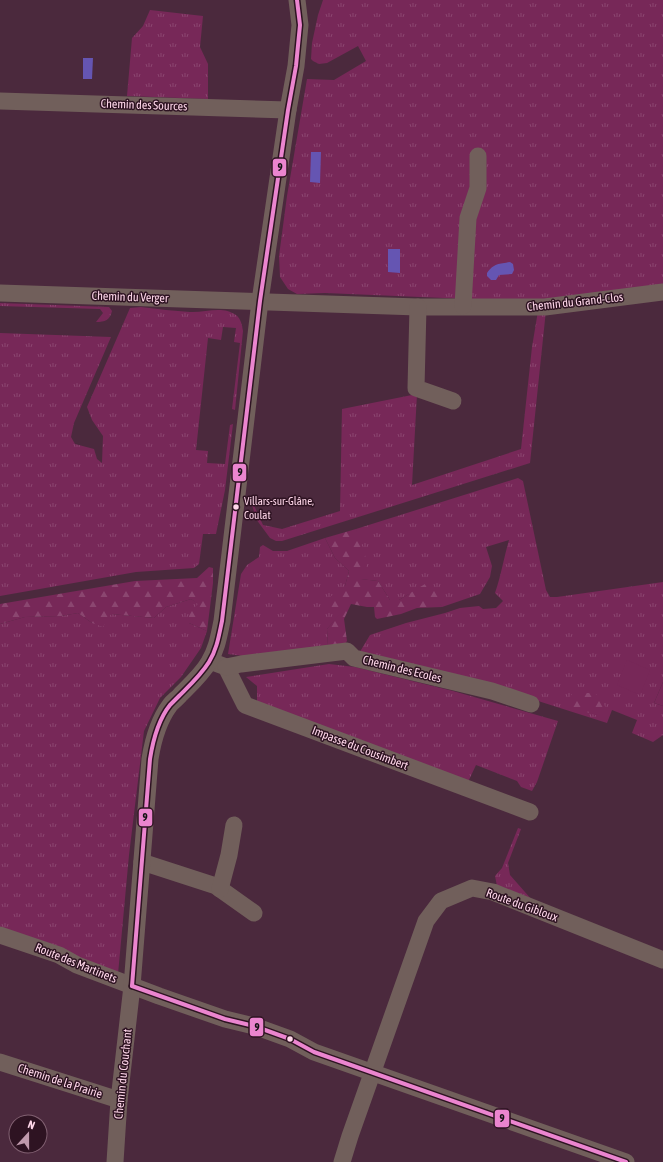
<svg xmlns="http://www.w3.org/2000/svg" width="663" height="1162" viewBox="0 0 663 1162" font-family="'Asap Condensed',sans-serif">
	<style>
		.grass { fill: url(#grass-tufts) }
		.forest { fill: url(#forest-firs) }
		.park { fill: #772858 }
		.water { fill: #6555b2 }
		.lines { fill: none; stroke-linecap: round; stroke-linejoin: round }
		.minor { stroke: #715f5b; stroke-width: 17 }
		.bus-1-casing { stroke: #2e1322; stroke-width: 7 }
		.bus-1 { stroke: #eb85cf; stroke-width: 4 }
		.bus-dot { fill: #ffd7ea; stroke: #2e1322; stroke-width: 1.5 }
		.labels { text-anchor: middle; stroke-width: 3; stroke-linejoin: round; paint-order: stroke }
		.bus-label { font-size: 11px; fill: #ffd7ea; stroke: #2e1322; text-anchor: start }
		.street-label { font-size: 12px; fill: #ffd7ea; stroke: #2e1322 }
		.line-badge { stroke: #2e1322; stroke-width: 1.5 }
		.pale-badge-label { font-size: 11px; text-anchor: middle; font-weight: bold; fill: #111 }
	</style>
	<defs>
		<pattern id="grass-tufts" width="24" height="20" patternUnits="userSpaceOnUse"><rect width="24" height="20" fill="#772858"/><path d="M3 7l-1-3M5 7V3M7 7l1-3M15 17l-1-3M17 17v-4M19 17l1-3" fill="none" stroke="#8b4670"/></pattern>
		<pattern id="forest-firs" width="22" height="20" patternUnits="userSpaceOnUse"><rect width="22" height="20" fill="#772858"/><path d="M5 1l3.5 6h-7zM16 11l3.5 6h-7z" fill="#8b4670"/></pattern>
	</defs>
	<rect width="100%" height="100%" fill="#4b293d"/>
	<!-- grass -->
	<g class="grass">
		<polygon points="323,0 663,0 663,289 539,302 325,293 297,294 288,289 280,277 279,256 287,196 307,79 334,80 366,61 358,46 327,63 319,64 313,61 311,59 312,43 318,15"/>
		<polygon points="150,10 203,16 200,47 208,64 208,99 127,96 132,38 143,26"/>
		<path d="M 0,303 L 109,307 L 112,311 C 110,320 105,322 96,322 L 103,313 L 100,309 L 0,306 Z"/>
		<path d="M 141,307 C 158,309 174,311 190,312 C 205,313 222,305 236,315 C 241,319 242,325 243,331 L 235,410 L 232,409 L 240,343 L 234,342 L 236,328 L 223,327 L 221,340 L 208,338 L 196,450 L 208,451 L 207,463 L 225,464 L 230,425 L 233,424 L 225,490 L 216,534 L 203,534 L 199,564 L 194,568 L 136,572 L 0,596 L 0,333 L 111,337 L 74,423 L 71,437 L 75,444 L 94,449 L 97,459 L 102,463 L 103,436 L 92,420 L 87,407 L 130,308 Z"/>
		<polygon points="546,310 530,463 282,541 276,541 270,538 256,519 250,497 263,525 282,529 340,511 342,409 417,394 412,485 521,449 532,347 538,311"/>
		<path d="M 518,478 L 523,481 L 546,590 L 550,597 L 557,597 L 663,582 L 663,682 L 654,703 L 663,706 L 663,735 L 653,742 L 632,733 L 637,720 L 612,710 L 607,723 L 535,700 L 358,655 L 370,635 L 406,623 L 445,613 L 460,608 L 479,606 L 483,609 L 496,608 L 503,601 L 495,593 C 501,576 504,557 509,540 L 486,547 L 492,566 L 490,577 L 480,594 L 442,607 L 440,604 L 409,594 L 399,600 L 390,600 L 378,581 L 360,579 L 356,529 Z"/>
		<polygon points="325,538 335,558 349,571 345,586 342,612 327,629 328,647 251,657 228,654 241,574 247,565 259,557 260,547 263,545 273,551 287,551"/>
		<polygon points="191,599 199,604 189,623 207,631 201,648 181,677 160,698 144,731 129,855 118,974 0,928 0,624 25,617 61,616 78,613 92,623 111,614 154,618 166,607"/>
		<polygon points="329,664 355,667 453,691 558,721 537,782 532,791 521,787 517,781 476,765 468,782 257,703 257,686 246,677"/>
		<polygon points="518,828 521,829 508,863 510,875 532,900 497,886 495,876 502,868"/>
	</g>
	<!-- forest -->
	<g class="forest">
		<polygon points="356,529 365,554 367,571 361,579 378,581 390,600 399,600 425,584 440,592 440,604 442,607 417,608 401,614 377,619 375,617 374,607 367,607 351,604 344,619 347,641 344,645 328,647 327,629 341,612 331,607 331,596 345,586 349,571 335,558 325,538"/>
		<polygon points="209,567 213,568 213,583 207,631 189,623 189,613 198,604 191,599 166,607 154,618 111,614 103,627 92,623 78,613 61,616 25,617 0,624 0,604 135,581 197,578"/>
		<polygon points="573,693 595,693 607,709 605,715 598,716 569,706 567,700"/>
	</g>
	<!-- park -->
	<g class="park">
		<polygon points="627,660 650,670 640,695 617,685"/>
		<polygon points="663,682 663,706 654,703"/>
	</g>
	<!-- water -->
	<g class="water">
		<polygon points="83,58 93,58 92,79 83,79"/>
		<polygon points="311,152 321,152 320,183 310,182"/>
		<polygon points="388,249 400,249 400,273 388,272"/>
		<path d="M 510,262 L 513,264 L 514,270 L 512,274 L 499,275 L 496,280 L 491,280 L 487,276 L 487,273 C 494,263 499,264 510,262 Z"/>
	</g>
	<g class="lines">
		<!-- minor -->
		<g class="minor">
			<polyline points="0,101 288,110"/>
			<polyline points="0,293 418,307 545,307 663,292"/>
			<polyline points="463,306 468,218 478,188 478,156"/>
			<polyline points="418,307 416,388 453,401"/>
			<polyline points="210,661 226,667 245,705 530,812"/>
			<polyline points="226,667 241,664 347,651 354,658 492,691 531,704"/>
			<polyline points="142,862 216,886 254,913"/>
			<polyline points="220,889 229,855 234,825"/>
			<polyline points="0,935 59,955 77,965 159,996 225,1019 254,1026 290,1039 314,1052 626,1162"/>
			<polyline points="0,1062 119,1100"/>
			<path d="M 115,1162 L 119,1100 L 132,986 L 150,759 C 153,740 158,721 170,705 C 173,701 178,698 181,694 C 191,684 202,674 209,662 C 217,649 219,635 222,621 L 260,301 L 288,110 L 296,66 L 300,25 L 297,0"/>
			<polyline points="342,1162 350,1136 426,921 441,901 472,888 493,892 663,960"/>
		</g>
		<defs>
			<g id="bus-1">
				<path d="M 132,986 L 150,759 C 153,740 158,720 170,705 C 173,702 176,699 179,696 C 190,685 201,675 209,662 C 217,649 219,635 222,621 L 260,301 L 288,110 L 296,66 L 300,25 L 297,0"/>
				<polyline points="132,986 225,1019 254,1026 290,1039 314,1052 626,1162"/>
			</g>
		</defs>
		<!-- bus-1 casing -->
		<use href="#bus-1" class="bus-1-casing"/>
		<!-- bus-1 -->
		<use href="#bus-1" class="bus-1"/>
	</g>
	<!-- markers -->
	<g class="bus-dot">
		<circle cx="236" cy="507" r="3.5"/>
		<circle cx="290" cy="1039" r="3.5"/>
	</g>
	<g class="labels">
		<!-- bus labels -->
		<g class="bus-label">
			<text x="244" y="505">Villars-sur-Glâne,<tspan x="244" dy="14">Coulat</tspan></text>
		</g>
		<!-- street labels -->
		<g class="street-label">
			<text transform="translate(144 105) rotate(2)" y="4">Chemin des Sources</text>
			<text transform="translate(130 297) rotate(2)" y="4">Chemin du Verger</text>
			<text transform="translate(575 302) rotate(-6)" y="4">Chemin du Grand-Clos</text>
			<text transform="translate(402 669) rotate(14)" y="4">Chemin des Ecoles</text>
			<text transform="translate(360 748) rotate(21)" y="4">Impasse du Cousimbert</text>
			<text transform="translate(522 905) rotate(20)" y="4">Route du Gibloux</text>
			<text transform="translate(76 963) rotate(22)" y="4">Route des Martinets</text>
			<text transform="translate(123 1074) rotate(-84)" y="4">Chemin du Couchant</text>
			<text transform="translate(60 1081) rotate(18)" y="4">Chemin de la Prairie</text>
		</g>
	</g>
	<g class="line-badge">
		<rect x="272" y="158" width="15" height="19" rx="4" fill="#eb85cf"/>
		<rect x="232" y="463" width="15" height="19" rx="4" fill="#eb85cf"/>
		<rect x="138" y="808" width="15" height="19" rx="4" fill="#eb85cf"/>
		<rect x="249" y="1017" width="15" height="20" rx="4" fill="#eb85cf"/>
		<rect x="494" y="1109" width="16" height="19" rx="4" fill="#eb85cf"/>
	</g>
	<g class="pale-badge-label">
		<text x="280" y="171">9</text>
		<text x="240" y="476">9</text>
		<text x="145" y="821">9</text>
		<text x="257" y="1031">9</text>
		<text x="502" y="1122">9</text>
	</g>
	<!-- north arrow -->
	<g transform="translate(28 1134) rotate(21)"><circle r="19" fill="#2e1322" stroke="#826172"/>
	<path d="M0-3L7 15L0 10L-7 15Z" fill="#c09aad"/>
	<text y="-6" font-size="11" font-weight="bold" text-anchor="middle" fill="#ffd7ea">N</text>
	</g>
</svg>
